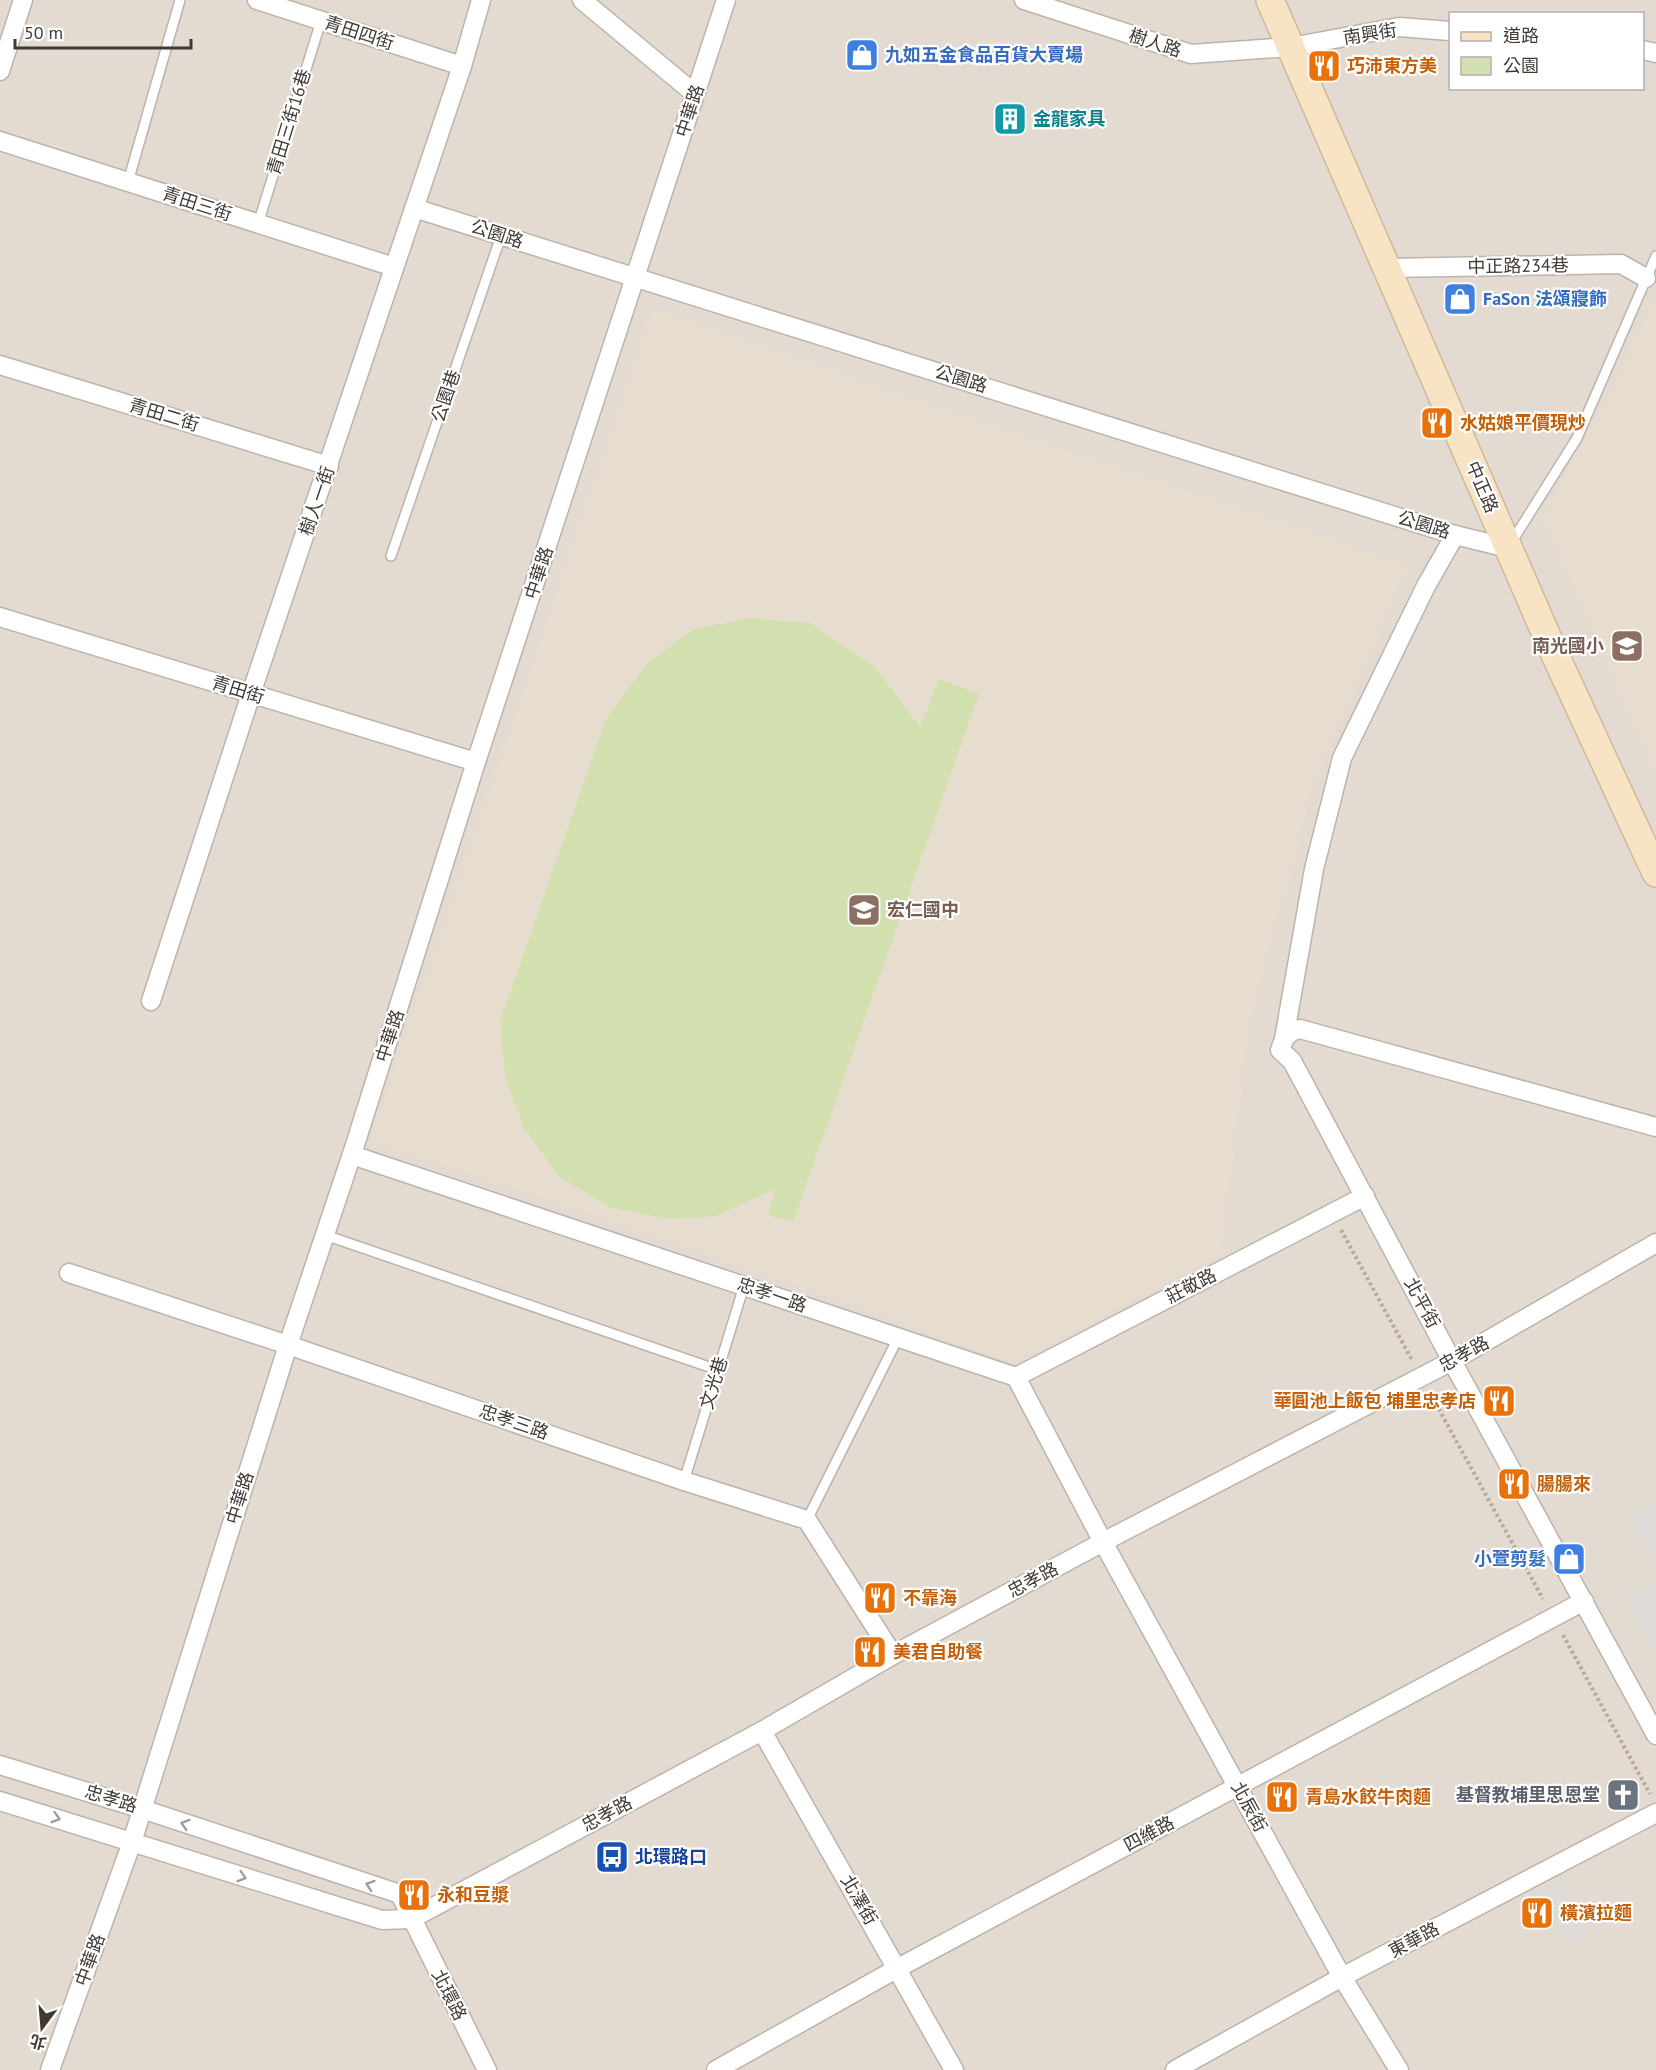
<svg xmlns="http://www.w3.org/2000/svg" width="1656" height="2070" viewBox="0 0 1656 2070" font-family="'PT Sans','Noto Sans TC',sans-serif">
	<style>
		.residential { fill: #e3dbd2; fill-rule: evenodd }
		.education { fill: #e7ddcf }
		.green { fill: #d2e0b0 }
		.parking { fill: #dedbd9 }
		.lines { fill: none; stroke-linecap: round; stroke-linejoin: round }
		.lane-casing { stroke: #bdb3aa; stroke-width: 12 }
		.street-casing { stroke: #bdb3aa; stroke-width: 21 }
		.secondary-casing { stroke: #ceb89a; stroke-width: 30 }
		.path { stroke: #baaa9a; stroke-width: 4; stroke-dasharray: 3 3; stroke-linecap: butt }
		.lane { stroke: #fff; stroke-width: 9 }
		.street { stroke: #fff; stroke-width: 18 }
		.secondary { stroke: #f8e4c5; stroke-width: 27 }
		.oneway { stroke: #a09c9a }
		.labels { text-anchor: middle; stroke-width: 4.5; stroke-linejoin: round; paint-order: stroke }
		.street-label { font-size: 18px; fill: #413a34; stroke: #fff }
		.shop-label { font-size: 18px; font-weight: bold; fill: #366cbe; stroke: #fff; text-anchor: start }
		.food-label { font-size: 18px; font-weight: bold; fill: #c56008; stroke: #fff; text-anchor: start }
		.culture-label { font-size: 18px; font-weight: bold; fill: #0d838f; stroke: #fff; text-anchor: start }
		.education-label { font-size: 18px; font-weight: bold; fill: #785e54; stroke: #fff; text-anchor: end }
		.worship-label { font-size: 18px; font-weight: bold; fill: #5b616d; stroke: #fff; text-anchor: end }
		.transit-label { font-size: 18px; font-weight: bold; fill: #164399; stroke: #fff; text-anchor: start }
	</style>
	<rect width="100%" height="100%" fill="#f0eae4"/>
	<!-- residential -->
	<path class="residential" d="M 0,0 L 1656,0 L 1656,2070 L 0,2070 ZM 1450,14 L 1642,14 L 1642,88 L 1450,88 Z"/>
	<!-- education -->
	<g class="education">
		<polygon points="1656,292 1656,775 1542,518 1622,370"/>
		<polygon points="652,309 1408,565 1312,785 1248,1036 1221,1254 1034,1352 1011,1361 633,1229 370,1141"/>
	</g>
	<!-- green -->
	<polygon class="green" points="751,618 810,623 874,666 920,727 939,679 979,694 793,1222 768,1215 775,1189 716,1216 671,1219 612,1208 559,1177 524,1128 505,1077 500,1021 606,719 647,663 694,629"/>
	<!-- parking -->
	<g class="parking">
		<polygon points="1656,1500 1656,1561 1630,1515"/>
		<polygon points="1656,1580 1656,1650 1626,1597"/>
		<polygon points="1559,1879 1590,1933 1571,1946 1525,1894"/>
	</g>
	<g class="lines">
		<defs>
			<g id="lane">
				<polyline points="128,182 180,0"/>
				<polyline points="258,224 321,21"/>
				<polyline points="1511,543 1577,438 1656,256"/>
				<polyline points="391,556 501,236"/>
				<polyline points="325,1235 718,1370"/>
				<polyline points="684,1481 744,1286"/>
				<polyline points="807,1520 898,1338"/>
			</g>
			<g id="street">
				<polyline points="257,0 462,66"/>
				<polyline points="582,0 695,94"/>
				<polyline points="1024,0 1191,54 1291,47 1399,27 1450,31"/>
				<polyline points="1642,50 1656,53"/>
				<polyline points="0,71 23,0"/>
				<polyline points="0,141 394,267"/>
				<polyline points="414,208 1455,535 1508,548"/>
				<polyline points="1387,268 1621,264 1646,278"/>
				<polyline points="0,365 329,466"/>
				<polyline points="0,617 476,762"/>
				<polyline points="151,1001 251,694 462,66 481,0"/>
				<polyline points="1284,1039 1314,869 1342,758 1426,586 1455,535"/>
				<path d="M 1656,1127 L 1300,1029 C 1287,1032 1284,1038 1280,1050 L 1292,1061 L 1452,1361 L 1656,1735"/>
				<polyline points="352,1155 1016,1377 1103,1542 1342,1977 1399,2070"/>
				<polyline points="69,1273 288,1345 684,1481 807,1520 893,1655"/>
				<polyline points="1016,1377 1365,1196"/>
				<polyline points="762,1731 954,2070"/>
				<polyline points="0,1765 142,1809 400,1894 487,2070"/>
				<polyline points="0,1801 382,1920 411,1919 762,1731 893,1655 1103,1542 1452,1361 1656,1243"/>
				<polyline points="50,2070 132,1842 288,1345 354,1148 476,762 726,0"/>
				<polyline points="716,2070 898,1968 1584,1601"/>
				<polyline points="1175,2070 1342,1977 1656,1813"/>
			</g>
			<polyline id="secondary" points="1270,0 1552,648 1656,873"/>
		</defs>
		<!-- lane casing -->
		<use href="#lane" class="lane-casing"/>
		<!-- street casing -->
		<use href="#street" class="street-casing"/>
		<!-- secondary casing -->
		<use href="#secondary" class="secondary-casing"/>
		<!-- path -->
		<g class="path">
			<polyline points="1341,1230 1412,1360"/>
			<polyline points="1430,1393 1543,1599"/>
			<polyline points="1563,1635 1650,1794"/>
		</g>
		<!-- lane -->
		<use href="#lane" class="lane"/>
		<!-- street -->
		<use href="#street" class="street"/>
		<!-- secondary -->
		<use href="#secondary" class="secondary"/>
	</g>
	<!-- one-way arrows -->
	<defs><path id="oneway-chevron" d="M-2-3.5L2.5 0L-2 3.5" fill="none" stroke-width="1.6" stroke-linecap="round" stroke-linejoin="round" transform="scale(1.5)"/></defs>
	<g class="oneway">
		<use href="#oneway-chevron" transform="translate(56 1818) rotate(17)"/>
		<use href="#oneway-chevron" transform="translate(185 1824) rotate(-162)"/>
		<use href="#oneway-chevron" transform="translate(242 1877) rotate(17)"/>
		<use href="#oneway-chevron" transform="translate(370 1885) rotate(-162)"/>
	</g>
	<!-- icons -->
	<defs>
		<symbol id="shop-square" viewBox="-11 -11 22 22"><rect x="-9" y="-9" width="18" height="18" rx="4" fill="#3f7fe0" stroke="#fff"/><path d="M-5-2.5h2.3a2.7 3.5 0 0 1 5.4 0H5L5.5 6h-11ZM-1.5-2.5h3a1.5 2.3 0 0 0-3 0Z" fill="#fff"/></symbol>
		<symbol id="restaurant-square" viewBox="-11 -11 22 22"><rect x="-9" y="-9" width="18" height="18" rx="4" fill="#e8710a" stroke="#fff"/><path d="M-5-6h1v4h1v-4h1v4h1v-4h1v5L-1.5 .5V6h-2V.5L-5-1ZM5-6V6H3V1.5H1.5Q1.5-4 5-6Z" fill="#fff"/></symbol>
		<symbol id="building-square" viewBox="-11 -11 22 22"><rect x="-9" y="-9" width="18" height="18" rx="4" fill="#0f9aa8" stroke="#fff"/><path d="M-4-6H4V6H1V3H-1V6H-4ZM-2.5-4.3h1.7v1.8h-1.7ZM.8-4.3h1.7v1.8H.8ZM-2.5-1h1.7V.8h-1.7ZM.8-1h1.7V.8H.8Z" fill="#fff"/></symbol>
		<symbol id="school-square" viewBox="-11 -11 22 22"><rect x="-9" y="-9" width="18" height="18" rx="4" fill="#8d6e63" stroke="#fff"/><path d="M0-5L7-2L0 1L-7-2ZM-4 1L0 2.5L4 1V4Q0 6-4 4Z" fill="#fff"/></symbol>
		<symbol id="church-square" viewBox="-11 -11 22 22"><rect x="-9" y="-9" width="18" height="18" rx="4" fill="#6b7280" stroke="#fff"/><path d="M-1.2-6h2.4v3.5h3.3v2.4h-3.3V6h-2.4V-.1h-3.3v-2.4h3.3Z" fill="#fff"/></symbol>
		<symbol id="bus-square" viewBox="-11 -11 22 22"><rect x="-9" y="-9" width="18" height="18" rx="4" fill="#1a4fb4" stroke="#fff"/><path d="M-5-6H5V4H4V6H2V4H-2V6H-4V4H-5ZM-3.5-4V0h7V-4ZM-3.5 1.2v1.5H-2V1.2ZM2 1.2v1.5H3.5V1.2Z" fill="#fff"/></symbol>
	</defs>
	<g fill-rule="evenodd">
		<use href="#shop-square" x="843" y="36" width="38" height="38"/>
		<use href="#restaurant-square" x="1305" y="47" width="38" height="38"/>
		<use href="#building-square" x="991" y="100" width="38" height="38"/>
		<use href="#shop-square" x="1441" y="280" width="38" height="38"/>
		<use href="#restaurant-square" x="1418" y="404" width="38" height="38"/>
		<use href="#school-square" x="1608" y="627" width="38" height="38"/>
		<use href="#school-square" x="845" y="891" width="38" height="38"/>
		<use href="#restaurant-square" x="1480" y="1382" width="38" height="38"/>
		<use href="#restaurant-square" x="1495" y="1465" width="38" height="38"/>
		<use href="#shop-square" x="1550" y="1540" width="38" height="38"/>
		<use href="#restaurant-square" x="861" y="1579" width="38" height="38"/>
		<use href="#restaurant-square" x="851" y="1633" width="38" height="38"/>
		<use href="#church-square" x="1604" y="1776" width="38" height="38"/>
		<use href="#restaurant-square" x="1263" y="1778" width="38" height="38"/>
		<use href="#bus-square" x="593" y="1838" width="38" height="38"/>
		<use href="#restaurant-square" x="395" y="1876" width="38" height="38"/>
		<use href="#restaurant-square" x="1518" y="1894" width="38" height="38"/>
	</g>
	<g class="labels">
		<!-- street labels -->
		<g class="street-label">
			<text transform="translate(359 33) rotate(18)" y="6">青田四街</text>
			<text transform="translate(1370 34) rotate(-9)" y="6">南興街</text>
			<text transform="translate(1155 43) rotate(18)" y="6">樹人路</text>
			<text transform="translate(690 111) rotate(-72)" y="6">中華路</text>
			<text transform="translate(289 122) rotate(-73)" y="6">青田三街16巷</text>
			<text transform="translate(197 204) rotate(18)" y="6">青田三街</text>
			<text transform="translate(497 234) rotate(18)" y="6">公園路</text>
			<text transform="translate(1518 266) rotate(-1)" y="6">中正路234巷</text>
			<text transform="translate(961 379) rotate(17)" y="6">公園路</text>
			<text transform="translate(446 396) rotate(-71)" y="6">公園巷</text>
			<text transform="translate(164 415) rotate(17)" y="6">青田二街</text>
			<text transform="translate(1482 487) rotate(67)" y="6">中正路</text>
			<text transform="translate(317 501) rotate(-71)" y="6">樹人一街</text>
			<text transform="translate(1424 525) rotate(17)" y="6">公園路</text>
			<text transform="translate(539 573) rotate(-72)" y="6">中華路</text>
			<text transform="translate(238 690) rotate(17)" y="6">青田街</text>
			<text transform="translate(390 1036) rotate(-72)" y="6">中華路</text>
			<text transform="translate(1191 1286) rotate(-27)" y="6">莊敬路</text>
			<text transform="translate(772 1295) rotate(19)" y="6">忠孝一路</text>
			<text transform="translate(1422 1303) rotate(62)" y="6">北平街</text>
			<text transform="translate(1464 1354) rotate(-29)" y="6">忠孝路</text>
			<text transform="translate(714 1383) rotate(-73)" y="6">文光巷</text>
			<text transform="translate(514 1422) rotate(19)" y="6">忠孝三路</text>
			<text transform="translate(240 1498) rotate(-73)" y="6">中華路</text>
			<text transform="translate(1033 1580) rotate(-28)" y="6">忠孝路</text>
			<text transform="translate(111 1799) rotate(17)" y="6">忠孝路</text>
			<text transform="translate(1249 1807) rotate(61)" y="6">北辰街</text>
			<text transform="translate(607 1814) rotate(-28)" y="6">忠孝路</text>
			<text transform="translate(1149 1834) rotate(-28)" y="6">四維路</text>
			<text transform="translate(859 1900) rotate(60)" y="6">北澤街</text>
			<text transform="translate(1414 1940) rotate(-28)" y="6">東華路</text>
			<text transform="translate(90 1960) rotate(-70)" y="6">中華路</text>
			<text transform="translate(449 1995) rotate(63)" y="6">北環路</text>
		</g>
		<!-- shop labels -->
		<g class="shop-label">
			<text x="885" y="61">九如五金食品百貨大賣場</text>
			<text x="1483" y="305">FaSon 法頌寢飾</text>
			<text x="1546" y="1565" text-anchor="end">小萱剪髮</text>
		</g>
		<!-- food labels -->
		<g class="food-label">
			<text x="1347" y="72">巧沛東方美</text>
			<text x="1460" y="429">水姑娘平價現炒</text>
			<text x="1476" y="1407" text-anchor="end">華圓池上飯包 埔里忠孝店</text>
			<text x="1537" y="1490">腸腸來</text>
			<text x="903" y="1604">不靠海</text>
			<text x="893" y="1658">美君自助餐</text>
			<text x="1305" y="1803">青島水餃牛肉麵</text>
			<text x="437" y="1901">永和豆漿</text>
			<text x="1560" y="1919">橫濱拉麵</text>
		</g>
		<!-- culture labels -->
		<g class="culture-label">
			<text x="1033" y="125">金龍家具</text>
		</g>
		<!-- education labels -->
		<g class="education-label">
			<text x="1604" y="652">南光國小</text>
			<text x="887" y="916" text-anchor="start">宏仁國中</text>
		</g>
		<!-- worship labels -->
		<g class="worship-label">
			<text x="1600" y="1801">基督教埔里思恩堂</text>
		</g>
		<!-- transit labels -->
		<g class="transit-label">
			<text x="635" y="1863">北環路口</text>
		</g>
	</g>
	<!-- legend -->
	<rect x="1449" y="12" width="195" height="78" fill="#ffffff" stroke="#b3b0ae" stroke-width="1.5"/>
	<rect x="1461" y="32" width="30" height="9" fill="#f8e4c5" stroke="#b3b0ae" stroke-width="1.5"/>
	<text x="1503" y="42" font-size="18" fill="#413a34">道路</text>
	<rect x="1461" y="57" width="30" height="18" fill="#d2e0b0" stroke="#b3b0ae" stroke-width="1.5"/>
	<text x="1503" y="72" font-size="18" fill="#413a34">公園</text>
	<!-- north arrow -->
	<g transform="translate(42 2028) rotate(196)" stroke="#ffffff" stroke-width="4.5" paint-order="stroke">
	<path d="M0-4.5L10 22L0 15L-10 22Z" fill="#413a34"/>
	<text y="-9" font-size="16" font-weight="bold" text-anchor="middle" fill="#413a34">北</text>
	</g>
	<!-- scale -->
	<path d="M15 39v9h176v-9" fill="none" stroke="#413a34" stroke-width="3"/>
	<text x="24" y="39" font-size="18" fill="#413a34" stroke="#ffffff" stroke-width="4.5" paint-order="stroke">50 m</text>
</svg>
